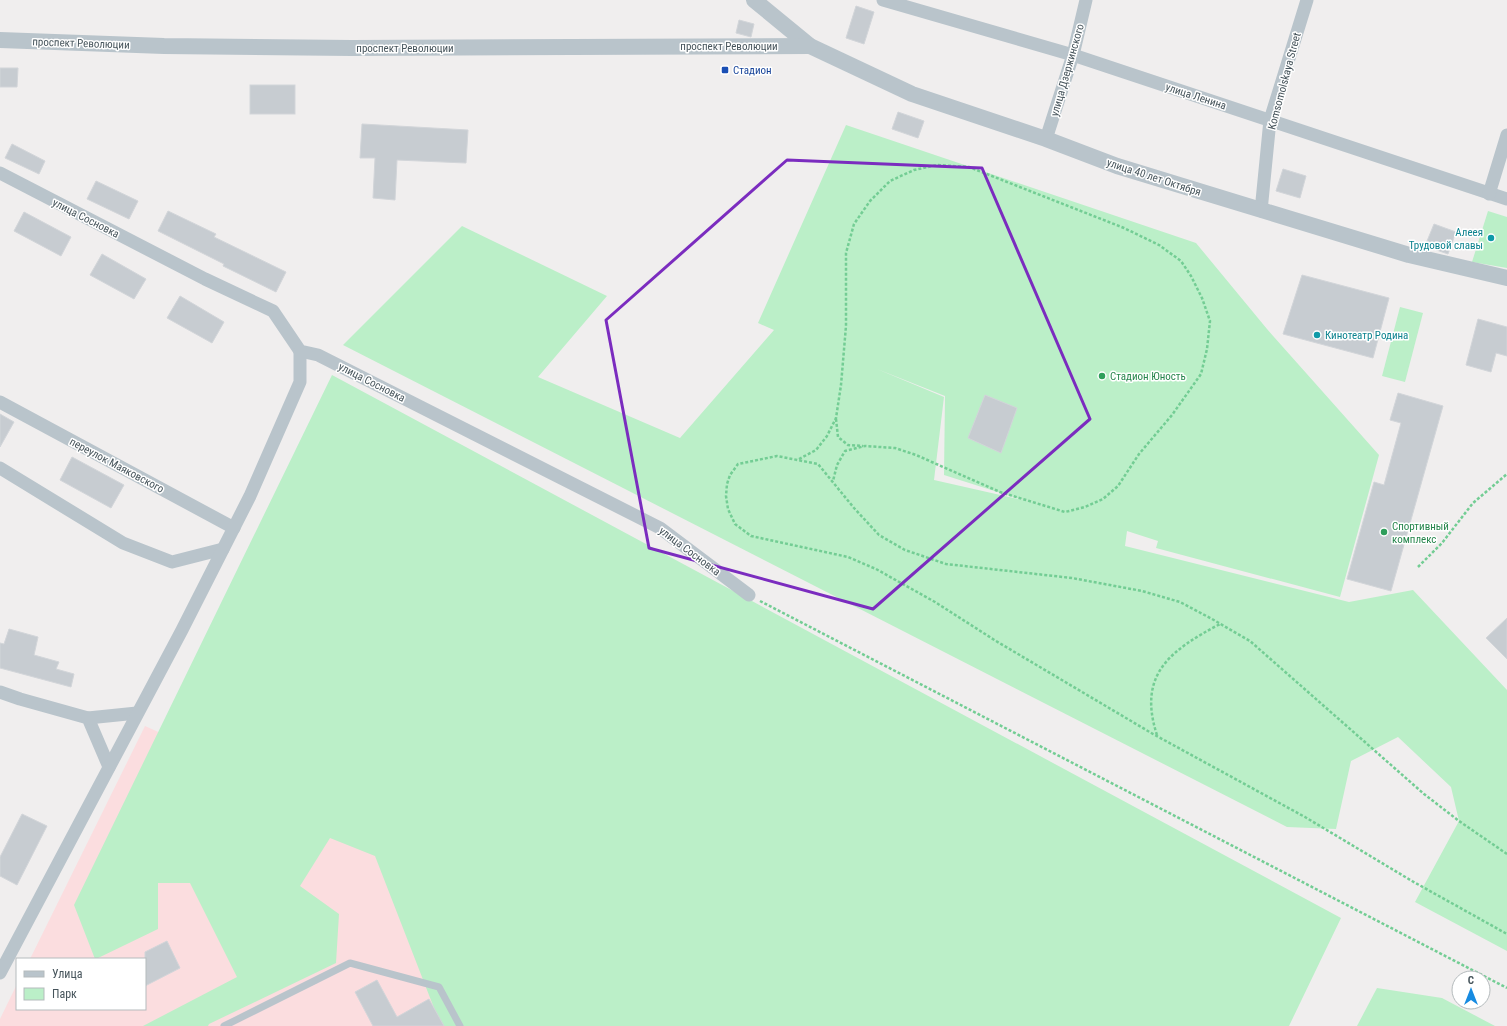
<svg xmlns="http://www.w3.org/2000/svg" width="1507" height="1026" viewBox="0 0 1507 1026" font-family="'Roboto Condensed',sans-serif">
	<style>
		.medical { fill: #fbdddf }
		.green { fill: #bbefc8; fill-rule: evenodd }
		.building { fill: #c7ccd1; stroke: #d2d5d9 }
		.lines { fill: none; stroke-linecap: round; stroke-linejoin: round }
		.path { stroke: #73cd94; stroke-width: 2.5; stroke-dasharray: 3 2; stroke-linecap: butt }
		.service { stroke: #b9c4cb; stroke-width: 7 }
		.minor { stroke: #b9c4cb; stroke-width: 13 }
		.tertiary { stroke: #b9c4cb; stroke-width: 16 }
		.marked { fill: none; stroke: #7b2cbf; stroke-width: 3; stroke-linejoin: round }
		.transit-dot { fill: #1a4fb4; stroke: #fff; stroke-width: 1.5 }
		.culture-dot { fill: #0f9aa8; stroke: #fff; stroke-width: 1.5 }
		.leisure-dot { fill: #2e9e5b; stroke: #fff; stroke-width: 1.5 }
		.labels { text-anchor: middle; stroke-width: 3; stroke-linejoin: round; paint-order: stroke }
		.street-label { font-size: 11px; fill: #46545b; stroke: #fff }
		.transit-label { font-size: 11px; fill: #164399; stroke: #fff; text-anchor: start }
		.culture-label { font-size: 11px; fill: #0d838f; stroke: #fff; text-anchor: end }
		.leisure-label { font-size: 11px; fill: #27864d; stroke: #fff; text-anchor: start }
	</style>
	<rect width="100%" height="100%" fill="#f0eeee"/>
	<!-- medical -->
	<polygon class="medical" points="145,726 404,843 499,1026 0,1026 0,1019 17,984 17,1009 145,1009 145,959 30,959"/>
	<!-- green -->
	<g class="green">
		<path d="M 846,125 L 1196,243 L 1267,329 L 1379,455 L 1340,597 L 1156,548 L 1158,541 L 1127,531 L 1125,546 L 1349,602 L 1413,590 L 1507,690 L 1507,951 L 1415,902 L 1459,821 L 1451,787 L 1398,737 L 1351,761 L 1336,829 L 1287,827 L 343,345 L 462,226 L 607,296 L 538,377 L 680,438 L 774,330 L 758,323 ZM 877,369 L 945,396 L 944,475 L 1023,500 L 934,480 L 944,397 Z"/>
		<polygon points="1488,211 1507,217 1507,268 1472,262"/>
		<polygon points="1400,307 1423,313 1405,382 1382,376"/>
		<polygon points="332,375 1341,918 1289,1026 441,1026 375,856 330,838 300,886 339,914 336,963 209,1024 208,1026 143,1026 237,977 190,883 158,883 158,929 96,959 95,959 74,905"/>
		<polygon points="1377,988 1442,998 1495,1026 1357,1026"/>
	</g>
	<!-- building -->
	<g class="building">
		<polygon points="856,6 874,12 864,44 846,38"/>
		<polygon points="739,20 754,24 751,37 736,33"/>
		<polygon points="0,68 18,68 17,87 0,87"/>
		<rect x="250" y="85" width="45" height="29"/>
		<polygon points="898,112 924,121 918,138 892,129"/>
		<polygon points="362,124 468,130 466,163 397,160 395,200 373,198 375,158 360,158"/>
		<polygon points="12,144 45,161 39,174 5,158"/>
		<polygon points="1283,169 1306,176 1300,198 1276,191"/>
		<polygon points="96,181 138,201 129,219 87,199"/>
		<polygon points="168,211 216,234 214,237 286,272 276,292 223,266 224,264 158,231"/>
		<polygon points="24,212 71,237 61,256 14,231"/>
		<polygon points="1434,224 1456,232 1448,254 1425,246"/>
		<polygon points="102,254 146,279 134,299 90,275"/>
		<polygon points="1302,275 1389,298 1373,358 1283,334"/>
		<polygon points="180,296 224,322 212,343 167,318"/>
		<polygon points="1478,319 1507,327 1507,356 1496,353 1491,372 1466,365"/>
		<polygon points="1398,393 1443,406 1391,591 1347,579 1374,482 1384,485 1401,423 1390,420"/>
		<polygon points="985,395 1017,408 1001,453 968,438"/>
		<polygon points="0,414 14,422 0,447"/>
		<polygon points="72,457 124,485 111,508 60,480"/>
		<polygon points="1507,618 1507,659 1486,638"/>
		<polygon points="9,629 38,637 34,655 59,662 56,669 74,674 71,687 0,668 0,643 4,644"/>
		<polygon points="22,814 47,826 17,885 0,876 0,857"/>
		<polygon points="167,941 180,968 145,986 145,952"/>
		<polygon points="377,980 397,1017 429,999 444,1026 373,1026 355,992"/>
	</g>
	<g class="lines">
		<!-- path -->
		<g class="path">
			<polyline points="836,419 838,437 848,445 863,446"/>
			<polyline points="799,459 816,450 827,436 836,418 841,385 846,326 846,253 854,224 870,201 890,181 914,170 937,165 969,167 1124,228 1159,245 1181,261 1191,276 1202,298 1210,321 1207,349 1201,374 1172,415 1139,454 1118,486 1103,499 1085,507 1065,512 1000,492 916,455 895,448 865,446 845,451 837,465 833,481"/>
			<polyline points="1418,567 1442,543 1473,503 1507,474"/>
			<polyline points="760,601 1507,988"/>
			<path d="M 1157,735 C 1137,674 1171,650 1220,624"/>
			<polyline points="1507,854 1459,821 1424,794 1250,641 1212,619 1180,602 1142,591 1072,578 946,564 905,550 879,535 854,508 818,464 777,456 738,464 730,475 727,484 726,496 728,509 735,524 751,536 848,557 876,569 935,602 996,641 1153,734 1305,817 1412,881 1507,934"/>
		</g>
		<!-- service -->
		<polyline class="service" points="224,1026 350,963 439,987 460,1026"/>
		<!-- minor -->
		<g class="minor">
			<polyline points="883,0 1073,55 1507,199"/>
			<polyline points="1046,139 1073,55 1086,0"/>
			<polyline points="0,173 205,279 273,311 300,351 318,355 660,528 749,595"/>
			<polyline points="1489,194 1507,135"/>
			<polyline points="1261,211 1270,120 1307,0"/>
			<polyline points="0,402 234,528"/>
			<polyline points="0,468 123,543 172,562 223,549"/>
			<polyline points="0,692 20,699 88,718 109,767"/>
			<polyline points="88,718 137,713"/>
			<polyline points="0,973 182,630 250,496 300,382 300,351"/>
		</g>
		<!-- tertiary -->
		<g class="tertiary">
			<polyline points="754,0 810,46 912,94 1046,139 1117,166 1409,255 1507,278"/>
			<polyline points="0,40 164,46 352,48 810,46"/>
		</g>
	</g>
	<!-- marked area -->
	<path class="marked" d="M 787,160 L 982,168 L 1090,419 L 873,609 L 649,548 L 606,320 Z"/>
	<!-- markers -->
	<rect class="transit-dot" x="721" y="66" width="8" height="8" rx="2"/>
	<g class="culture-dot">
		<circle cx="1491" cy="238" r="4"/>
		<circle cx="1317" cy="335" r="4"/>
	</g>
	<g class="leisure-dot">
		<circle cx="1102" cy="376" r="4"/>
		<circle cx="1384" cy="532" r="4"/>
	</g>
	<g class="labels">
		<!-- street labels -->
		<g class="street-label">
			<text transform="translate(81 43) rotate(2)" y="4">проспект Революции</text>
			<text x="729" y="50">проспект Революции</text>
			<text x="405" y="52">проспект Революции</text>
			<text transform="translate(1067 70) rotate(-74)" y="4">улица Дзержинского</text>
			<text transform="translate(1284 81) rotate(-75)" y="4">Komsomolskaya Street</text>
			<text transform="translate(1196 96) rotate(18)" y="4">улица Ленина</text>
			<text transform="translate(1154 177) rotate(18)" y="4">улица 40 лет Октября</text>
			<text transform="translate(86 218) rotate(27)" y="4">улица Сосновка</text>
			<text transform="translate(372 382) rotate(27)" y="4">улица Сосновка</text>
			<text transform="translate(117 465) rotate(28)" y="4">переулок Маяковского</text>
			<text transform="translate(690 551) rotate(37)" y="4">улица Сосновка</text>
		</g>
		<!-- transit labels -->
		<g class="transit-label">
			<text x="733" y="74">Стадион</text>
		</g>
		<!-- culture labels -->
		<g class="culture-label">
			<text x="1483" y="236">Алеея<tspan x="1483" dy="13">Трудовой славы</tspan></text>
			<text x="1325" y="339" text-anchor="start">Кинотеатр Родина</text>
		</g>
		<!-- leisure labels -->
		<g class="leisure-label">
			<text x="1110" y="380">Стадион Юность</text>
			<text x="1392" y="530">Спортивный<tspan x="1392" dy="13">комплекс</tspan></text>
		</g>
	</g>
	<!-- legend -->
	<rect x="16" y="958" width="130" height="52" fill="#ffffff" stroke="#b5bbbd"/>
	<rect x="24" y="971" width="20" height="6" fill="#b9c4cb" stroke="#b5bbbd"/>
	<text x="52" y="978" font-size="12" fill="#46545b">Улица</text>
	<rect x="24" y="988" width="20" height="12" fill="#bbefc8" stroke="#b5bbbd"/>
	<text x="52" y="998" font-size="12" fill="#46545b">Парк</text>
	<!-- north arrow -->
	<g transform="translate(1471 990)"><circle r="19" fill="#ffffff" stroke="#b5bbbd"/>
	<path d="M0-3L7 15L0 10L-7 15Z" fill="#178be1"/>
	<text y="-6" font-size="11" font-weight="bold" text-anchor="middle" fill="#46545b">С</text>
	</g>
</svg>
